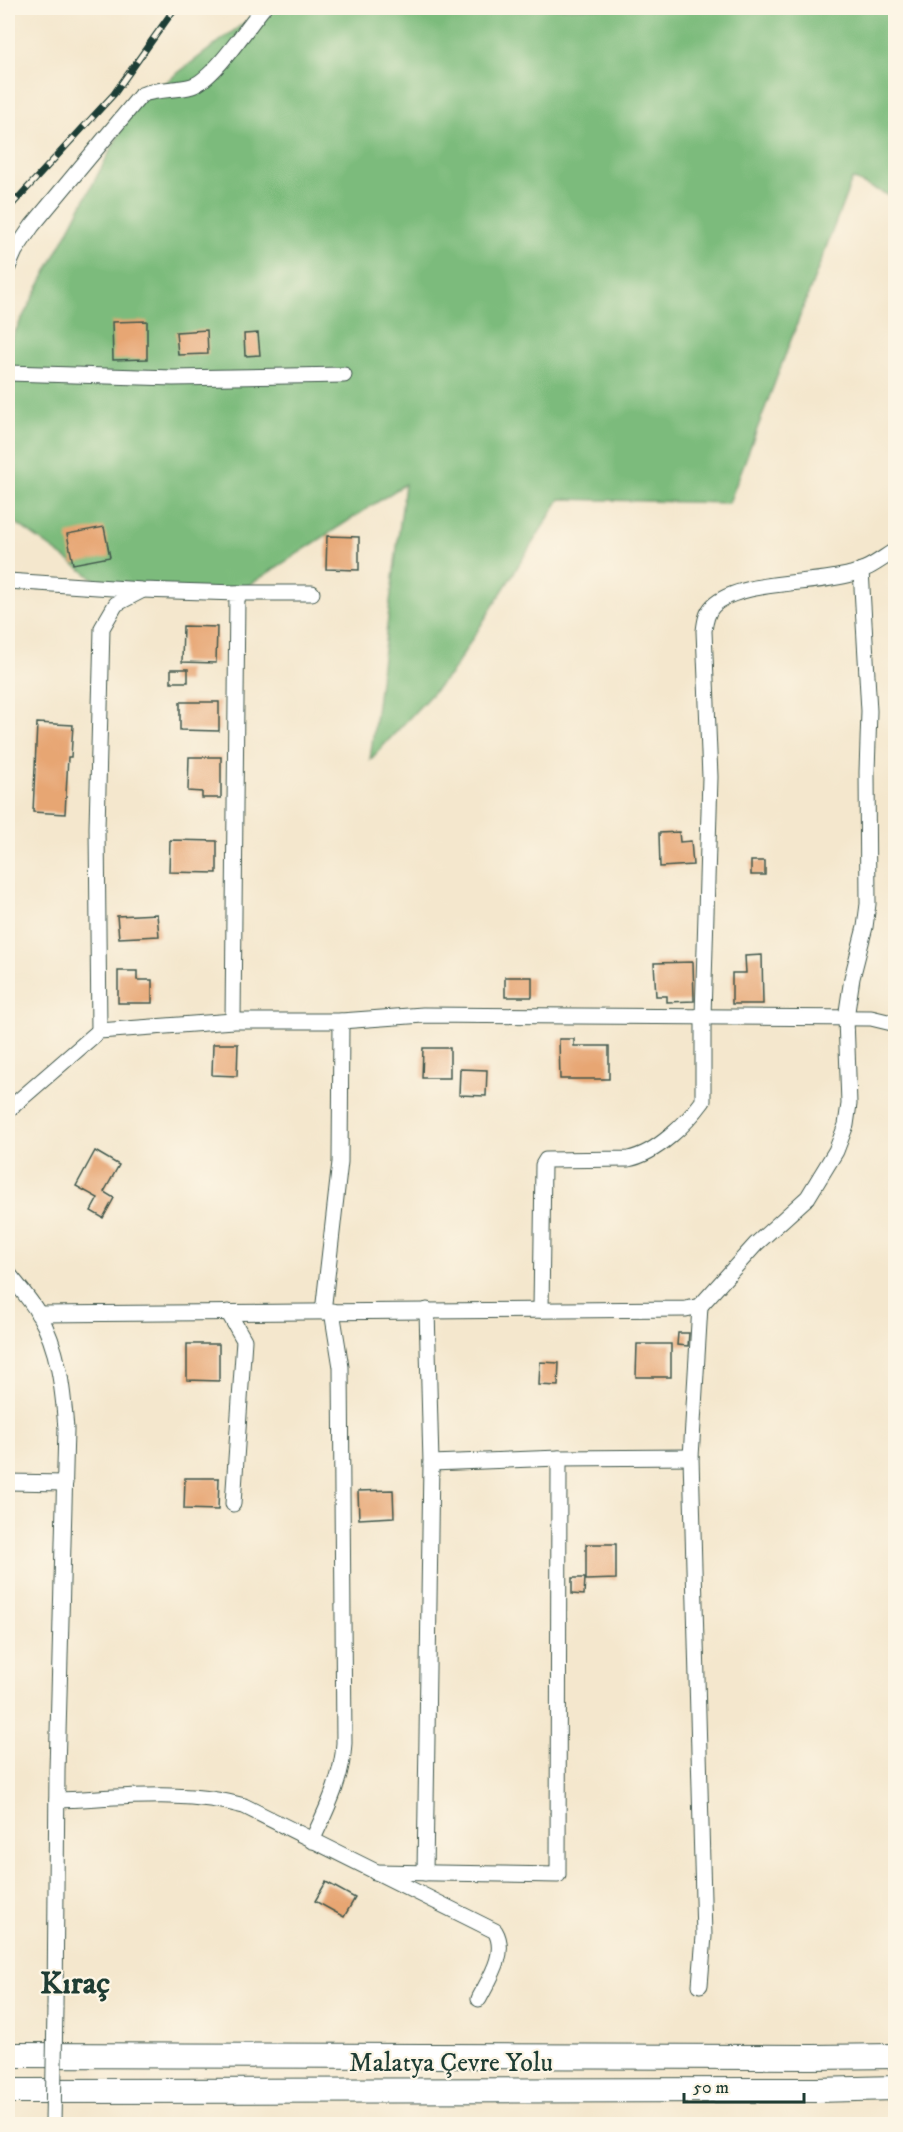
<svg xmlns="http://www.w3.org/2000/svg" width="903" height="2132" viewBox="0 0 903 2132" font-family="'IM FELL DW Pica',serif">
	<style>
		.forest { fill: #7bbb7c; stroke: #4d7c58; stroke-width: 1.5 }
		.building { fill: #e7a673 }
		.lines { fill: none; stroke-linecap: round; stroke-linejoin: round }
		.minor-casing { stroke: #3f564b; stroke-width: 17 }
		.trunk-casing { stroke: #3f564b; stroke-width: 26 }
		.minor { stroke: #fff; stroke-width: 15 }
		.trunk { stroke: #fff; stroke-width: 24 }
		.rail-casing { stroke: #1f3d34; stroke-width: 7 }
		.rail { stroke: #fcf5e5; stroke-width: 4.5; stroke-dasharray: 14; stroke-linecap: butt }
		.minor-bridge-casing { stroke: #3f564b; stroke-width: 17; stroke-linecap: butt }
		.minor-bridge { stroke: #fff; stroke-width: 15 }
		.labels { text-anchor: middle; stroke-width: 4.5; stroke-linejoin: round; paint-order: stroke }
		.street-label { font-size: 26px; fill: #1f3d34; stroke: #fcf5e5 }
		.district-label { font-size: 32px; font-weight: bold; fill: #1f3d34; stroke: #fcf5e5 }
	</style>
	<rect width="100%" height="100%" fill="#fcf5e5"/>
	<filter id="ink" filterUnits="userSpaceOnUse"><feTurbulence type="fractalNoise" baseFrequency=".0167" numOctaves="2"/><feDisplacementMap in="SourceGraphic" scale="12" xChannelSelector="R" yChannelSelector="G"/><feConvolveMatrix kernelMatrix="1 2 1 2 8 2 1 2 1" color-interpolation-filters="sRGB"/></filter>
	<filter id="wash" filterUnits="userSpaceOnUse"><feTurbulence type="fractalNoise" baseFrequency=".008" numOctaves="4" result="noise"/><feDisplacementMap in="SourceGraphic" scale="24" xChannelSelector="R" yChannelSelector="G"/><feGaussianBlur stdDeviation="1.35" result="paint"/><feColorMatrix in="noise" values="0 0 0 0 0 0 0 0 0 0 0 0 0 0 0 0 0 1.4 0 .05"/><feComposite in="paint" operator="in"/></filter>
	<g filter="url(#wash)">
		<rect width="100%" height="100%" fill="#f4e7cd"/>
		<!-- forest -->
		<polygon class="forest" points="264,8 895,8 895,198 852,179 729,503 560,499 451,673 370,760 405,484 237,593 107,588 8,517 8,345 134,106"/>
		<g id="blocks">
			<!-- building -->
			<g class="building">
				<polygon points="147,321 147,359 113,360 112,322"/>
				<polygon points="207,330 208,354 178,355 176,332"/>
				<polygon points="258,333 260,355 245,356 244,334"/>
				<polygon points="104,527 110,557 73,564 67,534"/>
				<polygon points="327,536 359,537 359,570 326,569"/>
				<polygon points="183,626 217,627 216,663 182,662"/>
				<rect x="171" y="669" width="17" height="13"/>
				<polygon points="180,702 219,702 219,731 180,730"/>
				<polygon points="37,723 73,725 71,757 68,757 65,814 33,812"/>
				<polygon points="189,757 221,757 221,798 202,798 202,792 188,791"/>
				<polygon points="679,832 680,842 691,841 693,865 660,867 659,833"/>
				<polygon points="170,840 217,841 217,873 169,872"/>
				<rect x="751" y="861" width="14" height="14"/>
				<polygon points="157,914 159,936 119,938 117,916"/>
				<polygon points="762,955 763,1004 732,1004 732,973 746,973 745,956"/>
				<polygon points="693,962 694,1001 667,1002 667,996 656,996 654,963"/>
				<polygon points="118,971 137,971 137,980 152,980 152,1003 118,1003"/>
				<rect x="505" y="977" width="27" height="20"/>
				<polygon points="559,1039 574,1039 574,1046 609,1046 609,1079 560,1079"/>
				<polygon points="213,1044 238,1044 237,1076 212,1075"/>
				<polygon points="423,1048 450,1048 450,1078 422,1078"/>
				<polygon points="460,1069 487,1070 486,1096 459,1095"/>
				<polygon points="95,1151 119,1165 104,1192 114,1198 103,1218 91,1211 98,1198 76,1186"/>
				<polygon points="678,1333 689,1333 688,1346 677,1345"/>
				<polygon points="187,1344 219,1344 219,1381 187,1380"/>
				<polygon points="637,1344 671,1344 671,1377 636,1377"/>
				<polygon points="540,1362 559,1363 558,1386 539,1385"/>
				<polygon points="185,1478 219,1478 218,1510 184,1509"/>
				<polygon points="393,1490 394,1517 359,1519 358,1491"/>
				<polygon points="586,1544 616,1544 616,1579 586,1580"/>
				<polygon points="572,1578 585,1578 584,1595 572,1594"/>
				<polygon points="326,1882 355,1898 344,1917 315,1901"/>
			</g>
		</g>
	</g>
	<g filter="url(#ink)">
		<use href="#blocks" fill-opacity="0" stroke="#3f564b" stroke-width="1.5"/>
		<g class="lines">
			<defs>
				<g id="minor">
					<path d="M 8,267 L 15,251 L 32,226 L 141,95 C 158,88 175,91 192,86 C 214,79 247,27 263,8"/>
					<polyline points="8,373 173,378 344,375"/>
					<polyline points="8,581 142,590 237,593 233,1021"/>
					<polyline points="237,593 312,593"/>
					<polyline points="99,1031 97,828 102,628 116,604 141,591"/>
					<polyline points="8,1110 99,1031 233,1021 341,1021 423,1015 871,1018 896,1024"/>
					<path d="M 8,1273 C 18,1286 30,1299 38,1313 C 59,1348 63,1390 66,1429 L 57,1771 L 55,2008"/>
					<polyline points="700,1306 691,1457 704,1936 700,1985"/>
					<path d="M 541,1310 L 543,1165 L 546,1160 L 628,1159 C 656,1154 687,1123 703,1101 L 703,1016 L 710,777 L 704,631 C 705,623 706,613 713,606 C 739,580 815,585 851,574 C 868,570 881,559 896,550"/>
					<polyline points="228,1312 244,1340 233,1504"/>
					<polyline points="323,1312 340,1162 341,1021"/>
					<polyline points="38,1314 686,1309 700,1306 756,1244 808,1197 836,1151 846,1125 849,1104 846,1018 852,978 865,927 868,904 867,772 869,711 861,570"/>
					<polyline points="431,1463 559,1458 691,1457"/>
					<polyline points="8,1482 65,1483"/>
					<path d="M 57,1800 C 117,1798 186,1789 244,1806 L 495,1931 C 508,1953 489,1979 479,1999"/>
					<path d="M 312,1841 C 327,1808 342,1780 344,1743 L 341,1367 L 332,1311"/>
					<polyline points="375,1872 558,1875 559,1458"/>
					<polyline points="425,1873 431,1463 427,1310"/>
				</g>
				<g id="trunk">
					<polyline points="8,2055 812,2057 896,2056"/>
					<polyline points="8,2091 816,2090 896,2088"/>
				</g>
			</defs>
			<!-- minor casing -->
			<use href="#minor" class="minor-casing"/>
			<!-- trunk casing -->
			<use href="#trunk" class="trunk-casing"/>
			<!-- minor -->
			<use href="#minor" class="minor"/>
			<!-- trunk -->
			<use href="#trunk" class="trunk"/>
			<defs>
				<polyline id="rail" points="8,209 114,94 175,8"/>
			</defs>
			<!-- rail casing -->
			<use href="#rail" class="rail-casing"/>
			<!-- rail -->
			<use href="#rail" class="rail"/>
			<defs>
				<polyline id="minor-bridge" points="53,2124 55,2008"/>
			</defs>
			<!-- minor-bridge casing -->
			<use href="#minor-bridge" class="minor-bridge-casing"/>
			<!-- minor-bridge -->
			<use href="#minor-bridge" class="minor-bridge"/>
		</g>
	</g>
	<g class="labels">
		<!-- street labels -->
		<g class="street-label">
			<text x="451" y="2071">Malatya Çevre Yolu</text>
		</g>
		<!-- district labels -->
		<g class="district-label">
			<text x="75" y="1993">Kıraç</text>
		</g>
	</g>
	<!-- margin -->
	<rect width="903" height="2132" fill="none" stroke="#fcf5e5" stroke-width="30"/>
	<!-- scale -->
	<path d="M684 2093v9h120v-9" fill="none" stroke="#1f3d34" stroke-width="3"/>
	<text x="693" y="2093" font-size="18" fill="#1f3d34" stroke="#fcf5e5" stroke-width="4.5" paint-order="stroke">50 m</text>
</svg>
